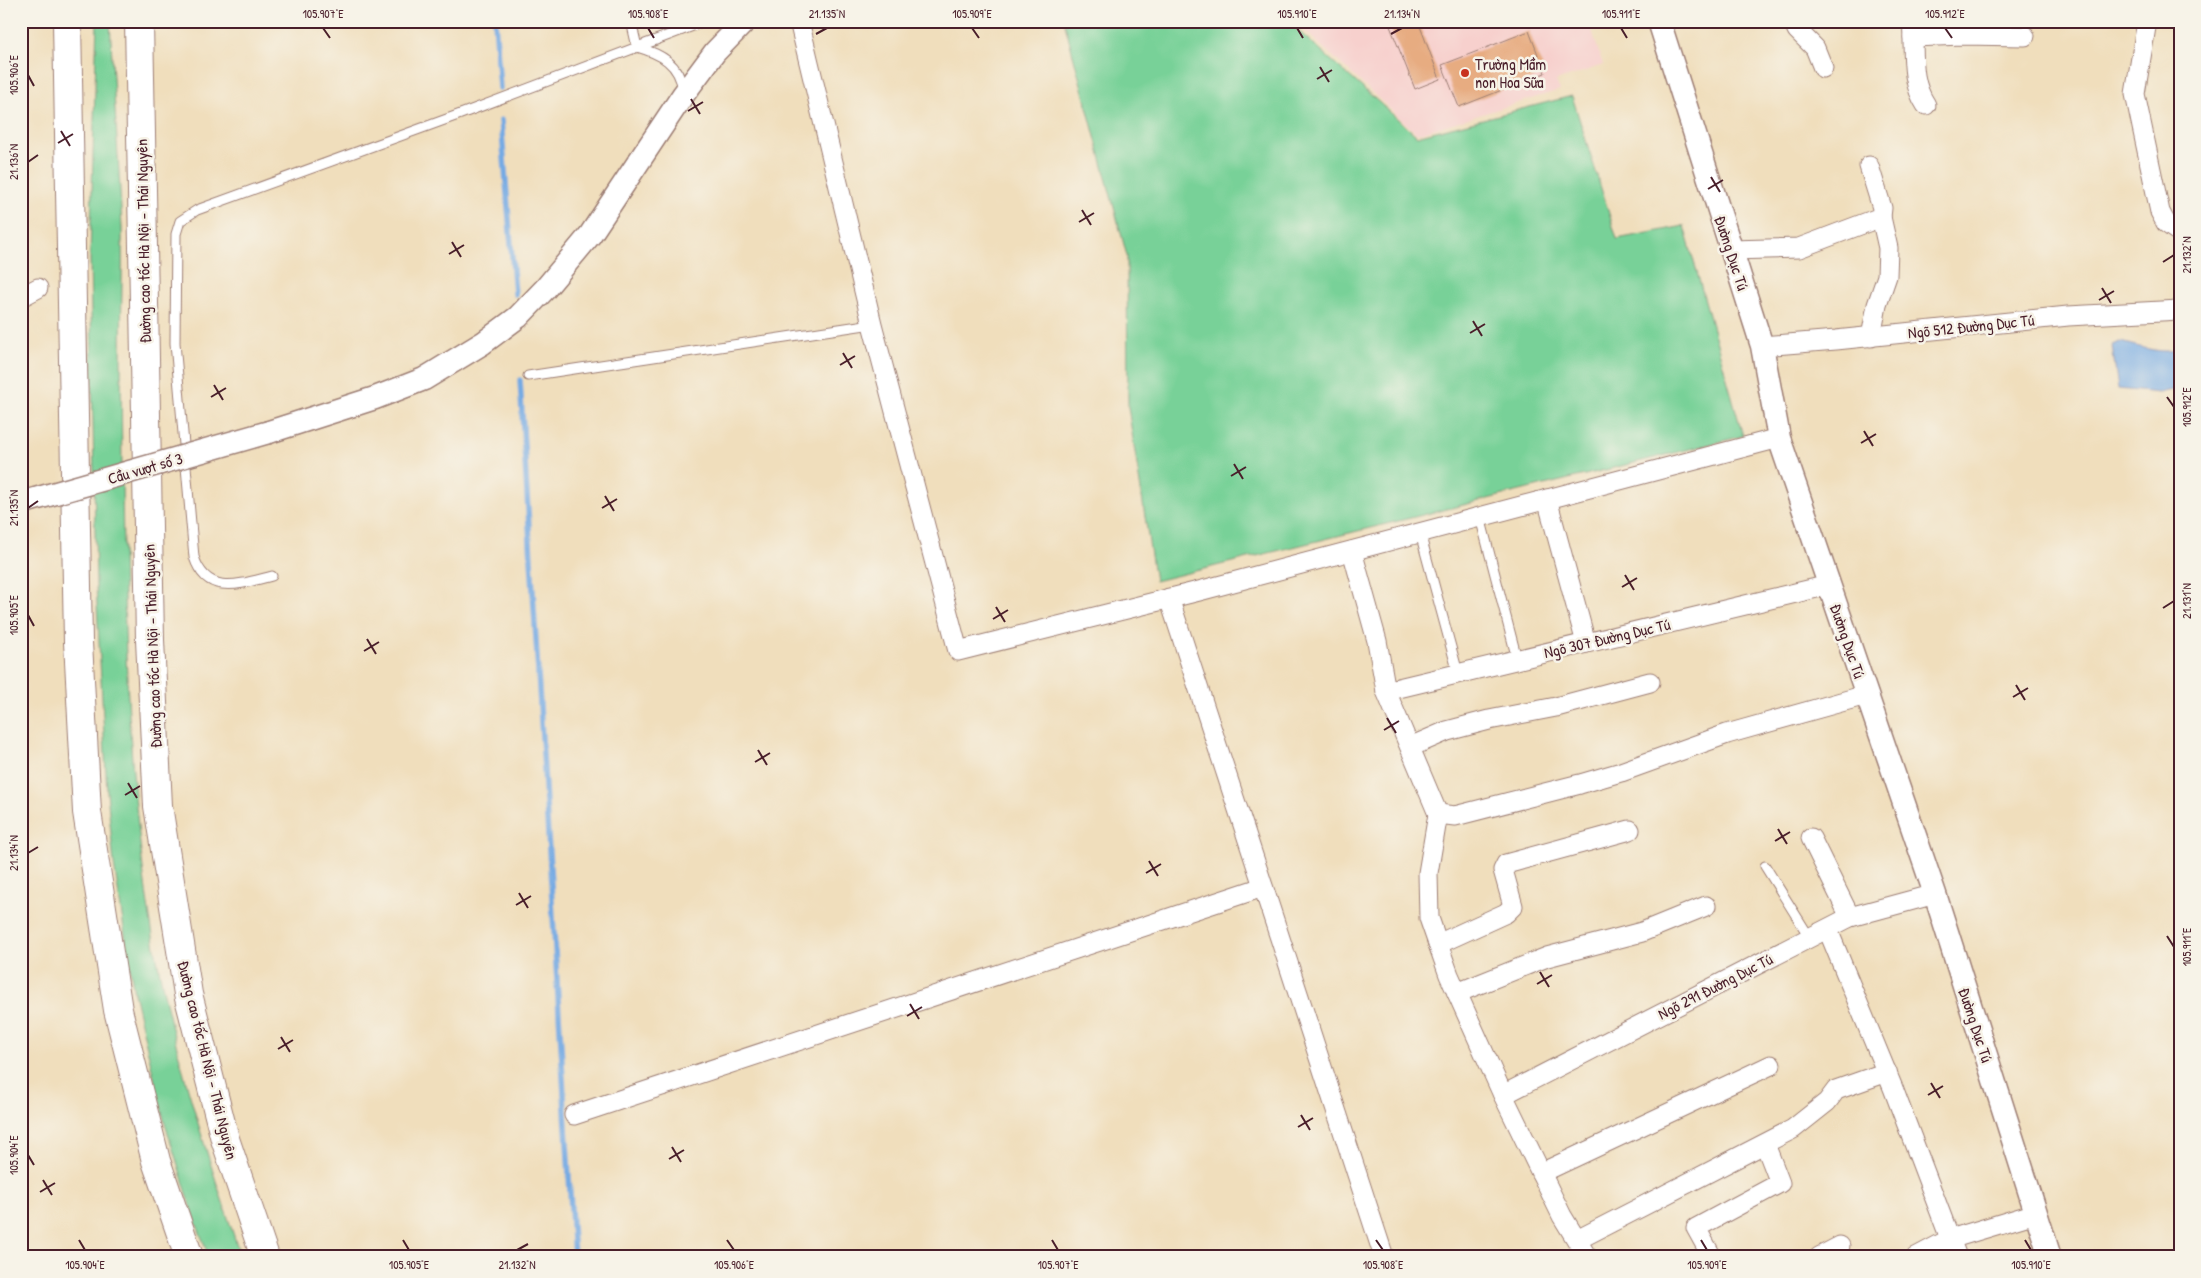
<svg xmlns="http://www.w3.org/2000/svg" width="2201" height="1278" viewBox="0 0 2201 1278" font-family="'Patrick Hand',sans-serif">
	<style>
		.built { fill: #f7d0cd }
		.green { fill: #78d198; stroke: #617862 }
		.water { fill: #76aae3; stroke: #606487 }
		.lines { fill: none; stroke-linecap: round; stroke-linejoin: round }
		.stream { stroke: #76aae3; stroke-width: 5.5 }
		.building { fill: #e7ac81 }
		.service-casing { stroke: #9d7e74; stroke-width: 11 }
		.minor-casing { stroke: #9d7e74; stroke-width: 21 }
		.tertiary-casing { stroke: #9d7e74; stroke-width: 25 }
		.motorway-casing { stroke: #9d7e74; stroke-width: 30 }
		.service { stroke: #fff; stroke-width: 9 }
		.minor { stroke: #fff; stroke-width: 19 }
		.tertiary { stroke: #fff; stroke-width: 22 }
		.motorway { stroke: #fff; stroke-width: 28 }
		.tertiary-bridge-casing { stroke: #9d7e74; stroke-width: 25; stroke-linecap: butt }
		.tertiary-bridge { stroke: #fff; stroke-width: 22 }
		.ticks { fill: none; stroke: #4a1f2b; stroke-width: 2 }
		.poi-dot { fill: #c8321e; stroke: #f7f3e8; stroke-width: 2 }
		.labels { text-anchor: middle; stroke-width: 5; stroke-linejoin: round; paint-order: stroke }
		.poi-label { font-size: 16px; fill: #4a1f2b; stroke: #f7f3e8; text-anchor: start }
		.street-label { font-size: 16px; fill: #4a1f2b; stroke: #f7f3e8 }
		.neatline { fill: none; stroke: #4a1f2b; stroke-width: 2 }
		.ticks-label { font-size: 12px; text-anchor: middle; fill: #4a1f2b }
	</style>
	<rect width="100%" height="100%" fill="#f7f3e8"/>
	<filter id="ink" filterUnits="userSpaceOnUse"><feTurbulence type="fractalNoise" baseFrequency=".02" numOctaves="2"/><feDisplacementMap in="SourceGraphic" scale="10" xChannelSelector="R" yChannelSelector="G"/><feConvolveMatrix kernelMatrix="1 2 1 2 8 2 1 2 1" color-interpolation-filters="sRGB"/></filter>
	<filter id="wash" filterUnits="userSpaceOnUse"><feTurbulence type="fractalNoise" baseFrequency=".0096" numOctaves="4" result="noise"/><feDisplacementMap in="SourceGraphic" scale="20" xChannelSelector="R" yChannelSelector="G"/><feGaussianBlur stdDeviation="1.12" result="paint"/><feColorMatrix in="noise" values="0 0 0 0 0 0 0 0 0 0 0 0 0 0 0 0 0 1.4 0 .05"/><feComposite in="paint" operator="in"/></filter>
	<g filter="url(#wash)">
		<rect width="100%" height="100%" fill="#f0debc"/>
		<!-- built -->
		<polygon class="built" points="1294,21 1589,21 1603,65 1556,81 1560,90 1417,134"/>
		<!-- green -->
		<g class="green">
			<path d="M 97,21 L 110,21 C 113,90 119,159 122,228 C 123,272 121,316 121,360 C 123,556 121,755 155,948 C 174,1054 207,1155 241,1257 L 209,1257 L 197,1225 L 165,1124 L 134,993 L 114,864 L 107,792 L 96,586 L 90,257 Z"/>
			<polygon points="1064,21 1287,21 1417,136 1572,96 1617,239 1684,226 1743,436 1155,581 1128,407 1127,256"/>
		</g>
		<!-- water -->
		<path class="water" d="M 2120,342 C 2138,346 2162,355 2180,349 L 2180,388 L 2159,393 L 2118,389 L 2112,345 Z"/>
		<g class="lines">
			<!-- stream -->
			<g class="stream">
				<polyline points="495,21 500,88"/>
				<polyline points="501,120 515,294"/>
				<polyline points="520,380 574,1257"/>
			</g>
		</g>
		<g id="blocks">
			<!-- building -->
			<g class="building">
				<polygon points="1388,21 1418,21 1440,79 1415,89"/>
				<polygon points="1529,31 1545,73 1459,107 1442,65"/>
			</g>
		</g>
	</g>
	<g filter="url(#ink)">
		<use href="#blocks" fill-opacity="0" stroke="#9d7e74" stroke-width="1"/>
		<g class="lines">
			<defs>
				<g id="service">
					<path d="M 631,21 L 637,47 C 661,54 679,63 683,90"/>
					<polyline points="528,376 872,324"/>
					<polyline points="1480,517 1517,659"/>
					<polyline points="1420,533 1458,673"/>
					<path d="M 272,576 C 240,584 207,597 194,557 L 175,343 L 176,234 L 180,221 L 197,210 L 458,115 L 706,21"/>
					<polyline points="1765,866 1810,938"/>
				</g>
				<g id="minor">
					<polyline points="799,21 872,324 958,651 1199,591 1779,438"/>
					<polyline points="1793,21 1797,30 1815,48 1823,68"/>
					<path d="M 1912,21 C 1915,50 1909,79 1926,105"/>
					<polyline points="2147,21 2135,94 2160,212 2166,223 2180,233"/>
					<polyline points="1913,37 1962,35 2025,36"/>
					<polyline points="1731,250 1799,248 1881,217 1882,208 1869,166"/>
					<polyline points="21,297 38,288"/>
					<polyline points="1871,337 1877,305 1887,276 1888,248 1881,217"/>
					<polyline points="1762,346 1836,340 2068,316 2180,310"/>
					<polyline points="1547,499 1586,643"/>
					<polyline points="1352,551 1377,641 1386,691 1438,814 1428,873 1429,918 1438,944 1449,975 1503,1095 1562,1216 1587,1257"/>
					<polyline points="1169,598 1384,1257"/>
					<polyline points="1386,691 1829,585"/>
					<polyline points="1410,747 1447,731 1489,720 1556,707 1650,682"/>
					<polyline points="1438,814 1455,816 1580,784 1621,772 1727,734 1866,695"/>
					<polyline points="1811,838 1850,917"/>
					<polyline points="1828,930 1893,1088 1957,1257"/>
					<polyline points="1438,944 1506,913 1513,906 1503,870 1506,864 1630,830"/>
					<polyline points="1457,993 1547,957 1642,932 1706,906"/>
					<polyline points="1503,1095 1850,917 1935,894"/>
					<polyline points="574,1115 1263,887"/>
					<polyline points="1541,1173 1771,1065"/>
					<polyline points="1577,1240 1793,1129 1827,1102 1836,1090 1887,1072"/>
					<polyline points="1712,1257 1696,1228 1780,1183 1765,1144"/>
					<polyline points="1819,1257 1840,1246"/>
					<polyline points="1916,1257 1950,1239 2036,1213"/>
				</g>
				<g id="tertiary">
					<polyline points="1659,21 1762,346 1779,438 1935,894 2050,1257"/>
					<polyline points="269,432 375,398 424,379 483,343 518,317 545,289 590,235 683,95 715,52 745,21"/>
				</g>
				<g id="motorway">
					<polyline points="67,21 78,642 87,812 118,1010 156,1161 189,1257"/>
					<polyline points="139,21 150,640 158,806 188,994 225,1139 265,1257"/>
				</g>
			</defs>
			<!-- service casing -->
			<use href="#service" class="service-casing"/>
			<!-- minor casing -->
			<use href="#minor" class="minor-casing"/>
			<!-- tertiary casing -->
			<use href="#tertiary" class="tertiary-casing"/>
			<!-- motorway casing -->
			<use href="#motorway" class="motorway-casing"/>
			<!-- service -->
			<use href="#service" class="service"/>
			<!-- minor -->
			<use href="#minor" class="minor"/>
			<!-- tertiary -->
			<use href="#tertiary" class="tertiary"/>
			<!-- motorway -->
			<use href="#motorway" class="motorway"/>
			<defs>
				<polyline id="tertiary-bridge" points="21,503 269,432"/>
			</defs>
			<!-- tertiary-bridge casing -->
			<use href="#tertiary-bridge" class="tertiary-bridge-casing"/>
			<!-- tertiary-bridge -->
			<use href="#tertiary-bridge" class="tertiary-bridge"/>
		</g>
	</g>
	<!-- ticks -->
	<path class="ticks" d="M 323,28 L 330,38M 648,28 L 654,38M 972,28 L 979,38M 1297,28 L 1303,38M 1621,28 L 1627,38M 1945,28 L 1952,38M 816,34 L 827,28M 1391,34 L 1402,28M 1320,67 L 1329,82M 28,75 L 34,86M 1317,79 L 1332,70M 691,99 L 700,114M 688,111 L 703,102M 61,131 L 70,146M 58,143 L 73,134M 28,162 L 38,155M 1711,177 L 1720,192M 1708,189 L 1723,180M 1082,210 L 1091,225M 1079,222 L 1094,213M 452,242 L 461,257M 449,254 L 464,245M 2163,262 L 2174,255M 2102,288 L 2111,303M 2099,300 L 2114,291M 1473,321 L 1482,336M 1470,333 L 1485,324M 843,353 L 852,368M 840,365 L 855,356M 214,385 L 223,400M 211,397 L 226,388M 2167,397 L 2174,407M 1864,431 L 1873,446M 1861,443 L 1876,434M 1234,464 L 1243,479M 1231,476 L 1246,467M 605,496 L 614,511M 28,508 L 38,501M 602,508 L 617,499M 1625,575 L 1634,590M 1622,587 L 1637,578M 996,607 L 1005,622M 2163,608 L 2174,601M 28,615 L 34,626M 993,619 L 1008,610M 367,639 L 376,654M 364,651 L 379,642M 2016,685 L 2025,700M 2013,697 L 2028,688M 1387,718 L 1396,733M 1384,730 L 1399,721M 758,750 L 767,765M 755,762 L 770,753M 128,783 L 137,798M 125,795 L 140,786M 1778,829 L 1787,844M 1775,841 L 1790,832M 28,853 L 38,847M 1149,861 L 1158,876M 1146,873 L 1161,864M 519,893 L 528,908M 516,905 L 531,896M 2167,936 L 2174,947M 1540,972 L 1549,987M 1537,984 L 1552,975M 910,1004 L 919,1019M 907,1016 L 922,1007M 281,1037 L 290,1052M 278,1049 L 293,1040M 1931,1083 L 1940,1098M 1928,1095 L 1943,1086M 1301,1115 L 1310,1130M 1298,1127 L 1313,1118M 672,1147 L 681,1162M 28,1155 L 34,1165M 669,1159 L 684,1150M 43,1180 L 52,1195M 40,1192 L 55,1183M 79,1240 L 85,1250M 403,1240 L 409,1250M 727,1240 L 734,1250M 1052,1240 L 1058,1250M 1376,1240 L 1383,1250M 1701,1240 L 1707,1250M 2025,1240 L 2031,1250M 517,1250 L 528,1244"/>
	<!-- markers -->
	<circle class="poi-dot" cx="1465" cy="73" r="5"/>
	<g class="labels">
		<!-- poi labels -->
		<g class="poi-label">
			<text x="1475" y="70">Trường Mầm<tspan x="1475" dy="18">non Hoa Sữa</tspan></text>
		</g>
		<!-- street labels -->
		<g class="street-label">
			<text transform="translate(143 241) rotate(-91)" y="6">Đường cao tốc Hà Nội - Thái Nguyên</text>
			<text transform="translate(1732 253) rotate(72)" y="6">Đường Dục Tú</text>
			<text transform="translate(1971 326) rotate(-6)" y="6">Ngõ 512 Đường Dục Tú</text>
			<text transform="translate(145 468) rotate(-16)" y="6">Cầu vượt số 3</text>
			<text transform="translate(1607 638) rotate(-13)" y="6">Ngõ 307 Đường Dục Tú</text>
			<text transform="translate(1848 641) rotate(71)" y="6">Đường Dục Tú</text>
			<text transform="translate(152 646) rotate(-92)" y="6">Đường cao tốc Hà Nội - Thái Nguyên</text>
			<text transform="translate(1715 986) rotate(-27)" y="6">Ngõ 291 Đường Dục Tú</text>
			<text transform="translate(1976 1025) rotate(72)" y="6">Đường Dục Tú</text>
			<text transform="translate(208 1060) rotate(76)" y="6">Đường cao tốc Hà Nội - Thái Nguyên</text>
		</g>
	</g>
	<!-- margin -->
	<rect width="2201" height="1278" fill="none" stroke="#f7f3e8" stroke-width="55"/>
	<rect x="28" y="28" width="2146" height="1222" class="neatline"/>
	<g class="ticks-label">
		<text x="323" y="18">105.907°E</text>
		<text x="648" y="18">105.908°E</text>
		<text x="827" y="18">21.135°N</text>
		<text x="972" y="18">105.909°E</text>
		<text x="1297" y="18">105.910°E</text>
		<text x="1402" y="18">21.134°N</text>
		<text x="1621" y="18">105.911°E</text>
		<text x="1945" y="18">105.912°E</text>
		<text transform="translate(14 75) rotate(-90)" y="4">105.906°E</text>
		<text transform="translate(14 162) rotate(-90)" y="4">21.136°N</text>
		<text transform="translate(2187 255) rotate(-90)" y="4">21.132°N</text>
		<text transform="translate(2187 407) rotate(-90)" y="4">105.912°E</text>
		<text transform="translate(14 508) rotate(-90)" y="4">21.135°N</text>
		<text transform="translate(2187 601) rotate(-90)" y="4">21.131°N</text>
		<text transform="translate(14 615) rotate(-90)" y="4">105.905°E</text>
		<text transform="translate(14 853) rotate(-90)" y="4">21.134°N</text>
		<text transform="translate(2187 947) rotate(-90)" y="4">105.911°E</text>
		<text transform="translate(14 1155) rotate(-90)" y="4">105.904°E</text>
		<text x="85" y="1269">105.904°E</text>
		<text x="409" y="1269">105.905°E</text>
		<text x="517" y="1269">21.132°N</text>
		<text x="734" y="1269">105.906°E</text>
		<text x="1058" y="1269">105.907°E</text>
		<text x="1383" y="1269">105.908°E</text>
		<text x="1707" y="1269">105.909°E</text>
		<text x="2031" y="1269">105.910°E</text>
	</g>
</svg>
